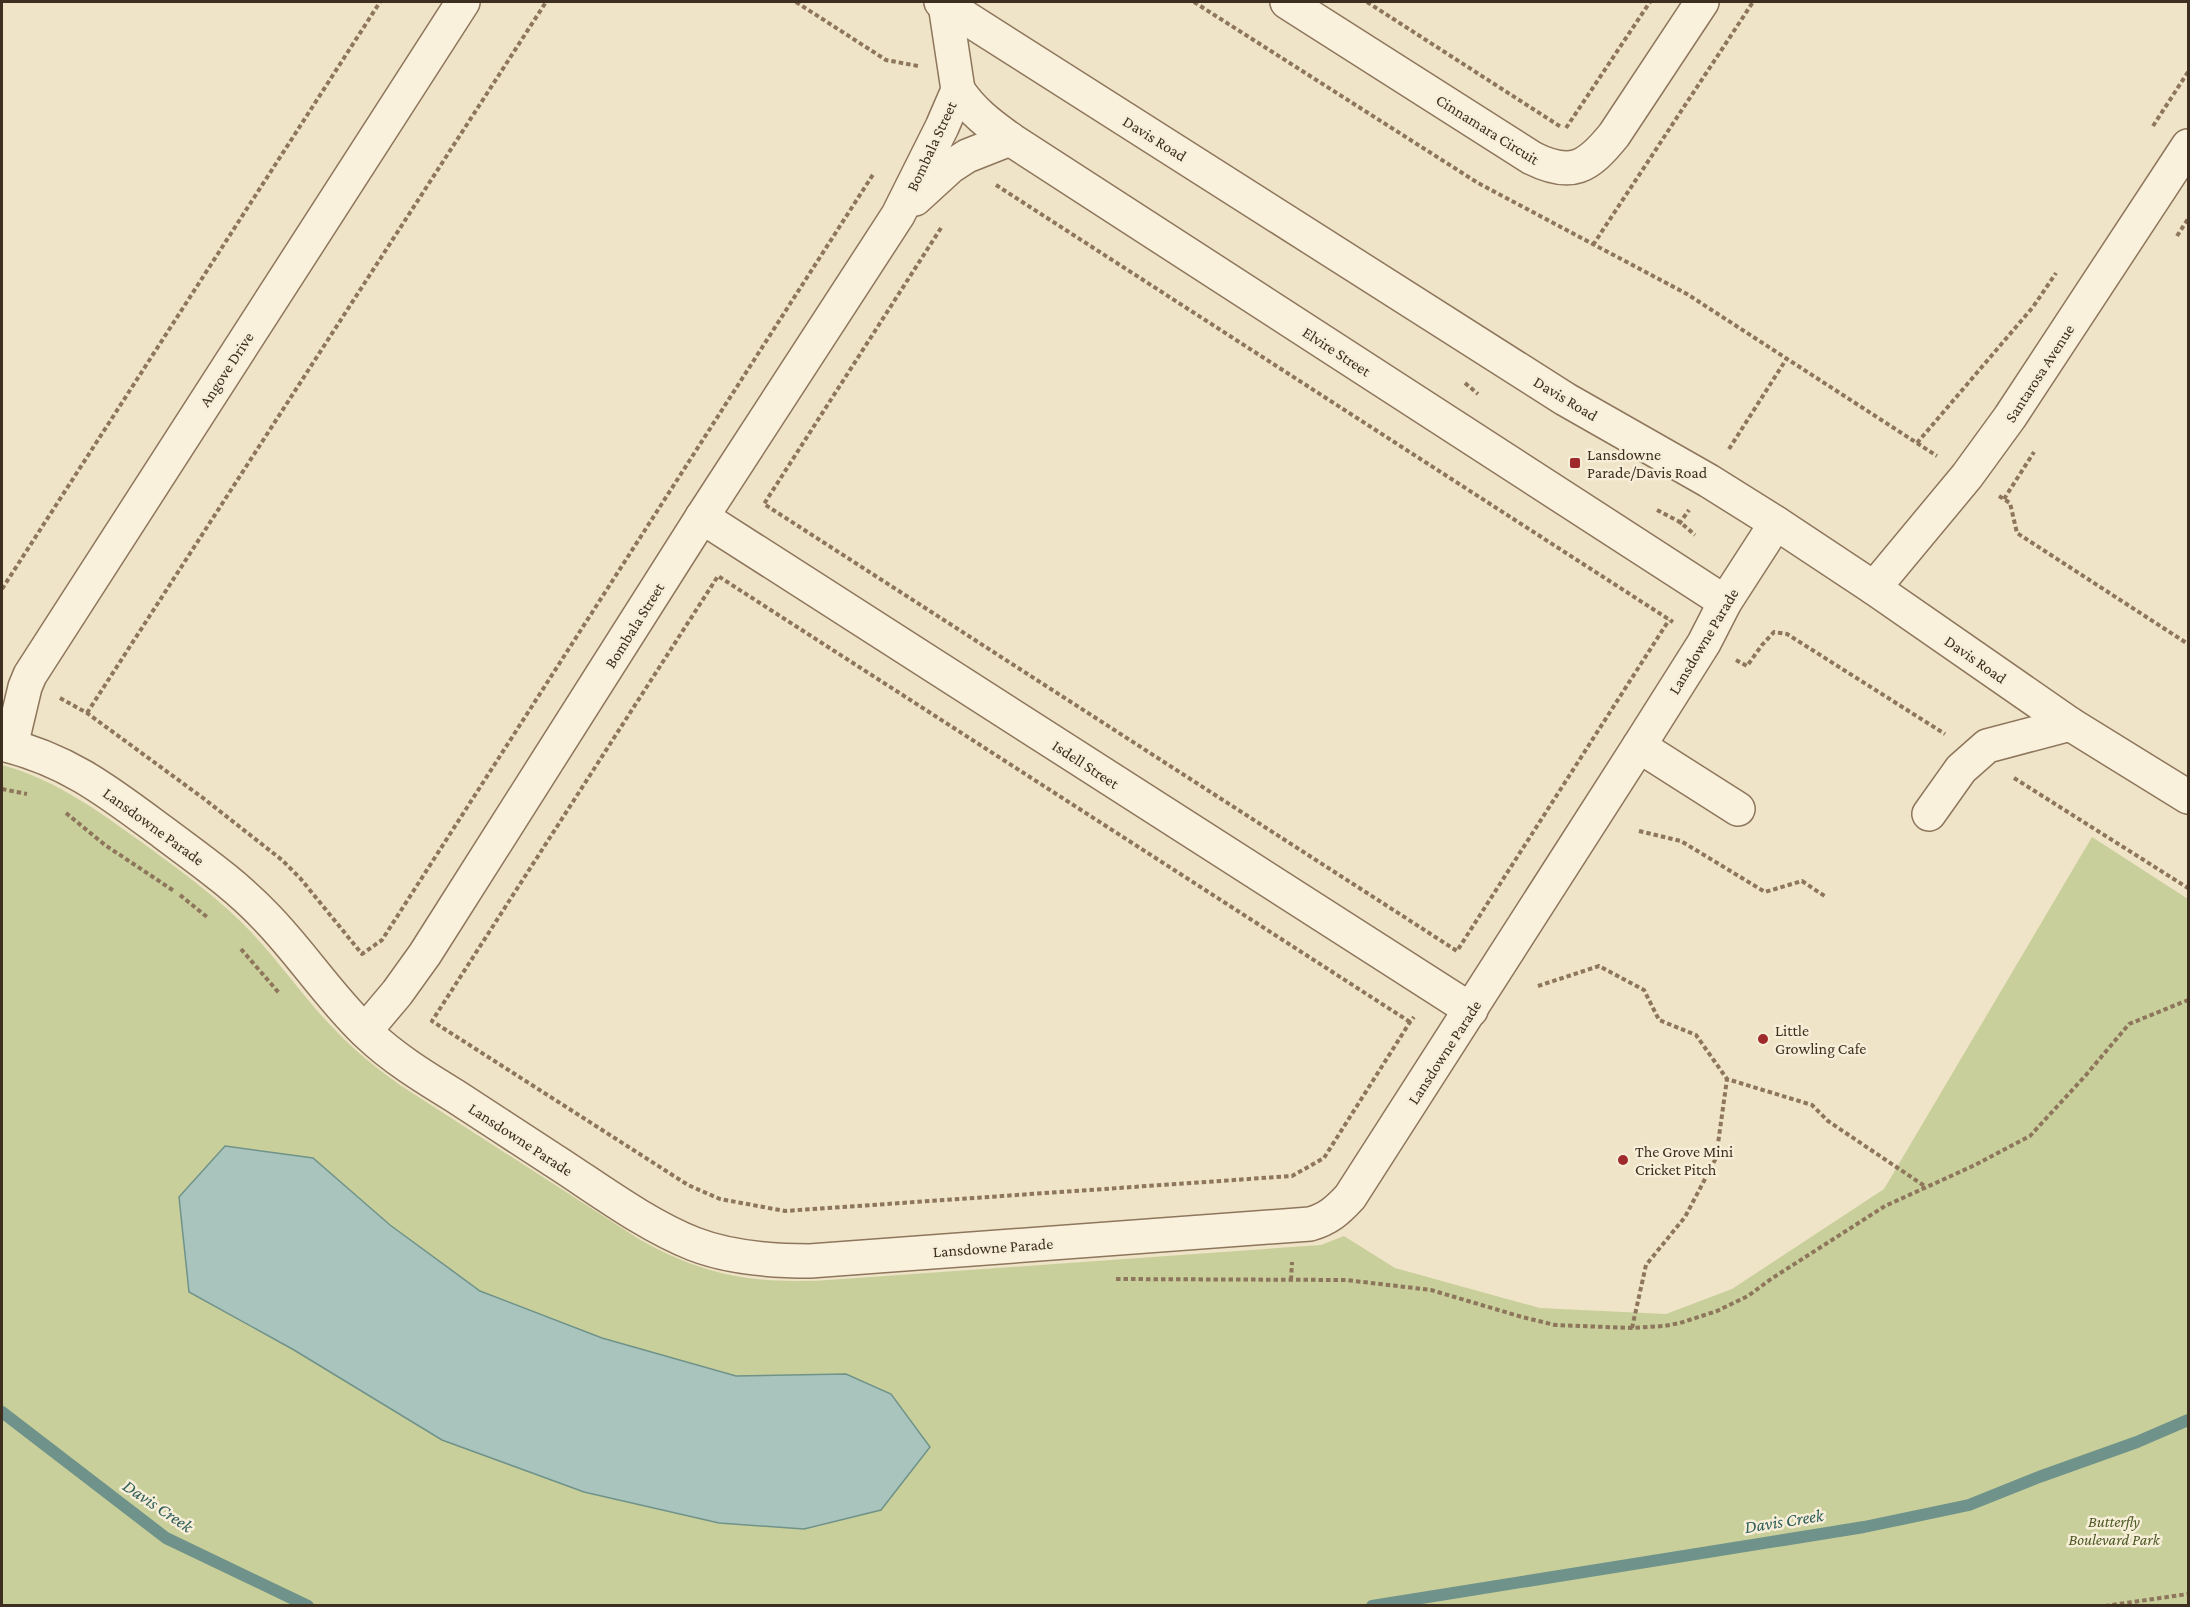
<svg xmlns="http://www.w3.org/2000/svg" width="2190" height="1607" viewBox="0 0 2190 1607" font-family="'Crimson Pro',serif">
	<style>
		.green { fill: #c9cf9b }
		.water { fill: #a9c4bc; stroke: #6f938a; stroke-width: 1.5 }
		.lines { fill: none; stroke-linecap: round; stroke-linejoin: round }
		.stream { stroke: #6f938a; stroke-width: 12 }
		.minor-casing { stroke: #8d765c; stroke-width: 36 }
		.tertiary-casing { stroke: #8d765c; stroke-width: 36 }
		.path { stroke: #8d765c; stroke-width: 4; stroke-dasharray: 4.5 3; stroke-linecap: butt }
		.minor { stroke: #faf1dc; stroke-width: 33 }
		.tertiary { stroke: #faf1dc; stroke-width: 33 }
		.poi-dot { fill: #9e2a2b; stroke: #f7eed8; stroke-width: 2 }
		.labels { text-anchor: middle; stroke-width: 5; stroke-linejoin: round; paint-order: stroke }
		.street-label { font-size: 16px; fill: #3d2e20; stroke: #f7eed8 }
		.poi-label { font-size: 16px; fill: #3d2e20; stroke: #f7eed8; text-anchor: start }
		.park-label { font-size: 16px; font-style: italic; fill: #4d5a26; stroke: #f7eed8 }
		.water-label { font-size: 18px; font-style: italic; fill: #2f5d5a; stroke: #f7eed8 }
	</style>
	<rect width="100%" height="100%" fill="#f0e4c8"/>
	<!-- green -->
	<path class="green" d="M 2,765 C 58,780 104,815 151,849 C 186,875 222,901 252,933 C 282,965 307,1002 338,1033 C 357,1053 378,1069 400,1085 L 639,1239 C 704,1276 754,1284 828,1280 L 1321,1245 L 1344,1236 L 1395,1268 L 1540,1308 L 1666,1314 L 1732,1289 L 1884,1189 L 2092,837 L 2188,899 L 2188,1605 L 2,1605 Z"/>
	<!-- water -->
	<polygon class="water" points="225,1146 313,1158 390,1225 480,1291 602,1338 736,1376 846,1374 891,1394 930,1447 881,1510 804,1529 719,1523 584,1492 442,1440 294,1350 189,1292 179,1197"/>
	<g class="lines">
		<!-- stream -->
		<g class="stream">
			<polyline points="2,1412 166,1538 308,1606"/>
			<polyline points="1372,1606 1864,1527 1969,1505 2039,1477 2137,1442 2188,1420"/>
		</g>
		<defs>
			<g id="minor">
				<path d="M 1287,2 L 1532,158 C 1572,178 1588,167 1614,135 L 1702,2"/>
				<path d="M 958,90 C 972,111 989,124 1010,139 L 1725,602"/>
				<polyline points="915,199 950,167 967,156 1010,139"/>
				<polyline points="702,517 1471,1010"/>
				<polyline points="1874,588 1967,476 2010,417 2188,146"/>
				<path d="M 2,744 C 69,760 110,793 164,833 C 200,860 236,885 267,918 C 302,954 330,998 367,1033 C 393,1058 424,1077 455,1096 C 487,1117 518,1137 550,1158 C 594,1186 645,1225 694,1244 C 730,1258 772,1261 810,1261 L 1310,1224 C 1328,1219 1337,1211 1350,1197 L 1639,746 L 1704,643 L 1725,602 L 1776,523"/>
				<polyline points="11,746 25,687 30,675 463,2"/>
				<polyline points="1639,746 1738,809"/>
				<polyline points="1929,814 1961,769 1987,746 2070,724"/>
				<polyline points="365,1031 397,993 425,954 702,517 898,215 942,127 958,90 945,4"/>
			</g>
			<polyline id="tertiary" points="941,2 1565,399 1709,481 1776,523 1874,588 2070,724 2188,797"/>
		</defs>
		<!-- minor casing -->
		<use href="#minor" class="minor-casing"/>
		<!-- tertiary casing -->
		<use href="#tertiary" class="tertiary-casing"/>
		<!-- path -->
		<g class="path">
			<polyline points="796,2 886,60 918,66"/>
			<polyline points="1194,2 1478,183 1687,294 1937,456"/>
			<polyline points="1367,2 1561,127"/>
			<polyline points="2153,126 2188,72"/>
			<polyline points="1566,128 1650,2"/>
			<polyline points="996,185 1673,622"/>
			<polyline points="941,228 764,504 1457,951 1669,620"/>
			<polyline points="2177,236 2188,219"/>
			<polyline points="1593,245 1753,2"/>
			<polyline points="1465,383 1478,394"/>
			<polyline points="1917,443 2033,307 2056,273"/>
			<polyline points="1729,449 1787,358"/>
			<polyline points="1999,496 2010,503 2017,533 2188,644"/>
			<polyline points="2004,499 2034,452"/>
			<polyline points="1657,510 1680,522 1695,535"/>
			<polyline points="1679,524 1689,510"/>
			<polyline points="2,589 380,2"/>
			<polyline points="1736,660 1747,666 1762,645 1774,632 1787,634 1945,734"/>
			<polyline points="60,698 87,713 203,798 282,860 300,878 362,954 382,940 874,173"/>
			<polyline points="87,713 546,2"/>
			<polyline points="2014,778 2188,888"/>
			<polyline points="2,789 27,794"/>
			<polyline points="66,813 105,845 174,891"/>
			<polyline points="1639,831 1681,841 1765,892 1802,881 1826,897"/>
			<polyline points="180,895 207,917"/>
			<polyline points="241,949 279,993"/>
			<polyline points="1538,986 1599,966 1644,990 1659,1020 1696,1035 1727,1079 1812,1105 1828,1121 1926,1187"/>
			<polyline points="1410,1022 718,576 432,1021 688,1185 720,1199 785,1211 1292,1176 1324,1158 1410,1022 1414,1017"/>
			<polyline points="1116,1279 1346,1280 1431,1290 1522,1317 1555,1325 1632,1328 1664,1326 1680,1323 1717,1311 1748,1296 1771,1279 1885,1206 1975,1165 2030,1136 2086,1075 2129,1024 2188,1000"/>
			<polyline points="1291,1280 1292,1262"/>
			<polyline points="1632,1328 1646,1265 1685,1217 1716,1158 1727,1079"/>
			<polyline points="2105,1606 2188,1594"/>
		</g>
		<!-- minor -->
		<use href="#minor" class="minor"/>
		<!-- tertiary -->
		<use href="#tertiary" class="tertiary"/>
	</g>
	<!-- markers -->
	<g class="poi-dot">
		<rect x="1569" y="457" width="12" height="12" rx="3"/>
		<circle cx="1763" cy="1039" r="6"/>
		<circle cx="1623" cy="1160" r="6"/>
	</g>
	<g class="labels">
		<!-- street labels -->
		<g class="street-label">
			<text transform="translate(1488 129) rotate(32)" y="6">Cinnamara Circuit</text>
			<text transform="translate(1155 138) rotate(32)" y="6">Davis Road</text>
			<text transform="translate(931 146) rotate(-65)" y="6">Bombala Street</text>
			<text transform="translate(1337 351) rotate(33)" y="6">Elvire Street</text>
			<text transform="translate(226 369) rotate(-57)" y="6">Angove Drive</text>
			<text transform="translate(2039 373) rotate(-57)" y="6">Santarosa Avenue</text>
			<text transform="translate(1566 398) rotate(31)" y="6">Davis Road</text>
			<text transform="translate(634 625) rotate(-58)" y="6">Bombala Street</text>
			<text transform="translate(1703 641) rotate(-59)" y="6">Lansdowne Parade</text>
			<text transform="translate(1976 659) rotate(35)" y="6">Davis Road</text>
			<text transform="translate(1086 764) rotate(33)" y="6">Isdell Street</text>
			<text transform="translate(154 826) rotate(36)" y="6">Lansdowne Parade</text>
			<text transform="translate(1444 1052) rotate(-57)" y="6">Lansdowne Parade</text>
			<text transform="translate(521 1139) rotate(33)" y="6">Lansdowne Parade</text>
			<text transform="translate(993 1247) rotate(-4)" y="6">Lansdowne Parade</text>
		</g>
		<!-- poi labels -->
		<g class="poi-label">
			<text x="1587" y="460">Lansdowne<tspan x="1587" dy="18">Parade/Davis Road</tspan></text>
			<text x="1775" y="1036">Little<tspan x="1775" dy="18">Growling Cafe</tspan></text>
			<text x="1635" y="1157">The Grove Mini<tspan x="1635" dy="18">Cricket Pitch</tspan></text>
		</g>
		<!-- park labels -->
		<g class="park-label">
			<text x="2114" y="1527">Butterfly<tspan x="2114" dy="18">Boulevard Park</tspan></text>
		</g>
		<!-- water labels -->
		<g class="water-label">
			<text transform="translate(158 1506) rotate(34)" y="6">Davis Creek</text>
			<text transform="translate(1784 1521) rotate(-9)" y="6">Davis Creek</text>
		</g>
	</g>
	<!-- border -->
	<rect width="2190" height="1607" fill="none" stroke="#3d2e20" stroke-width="6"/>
</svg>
